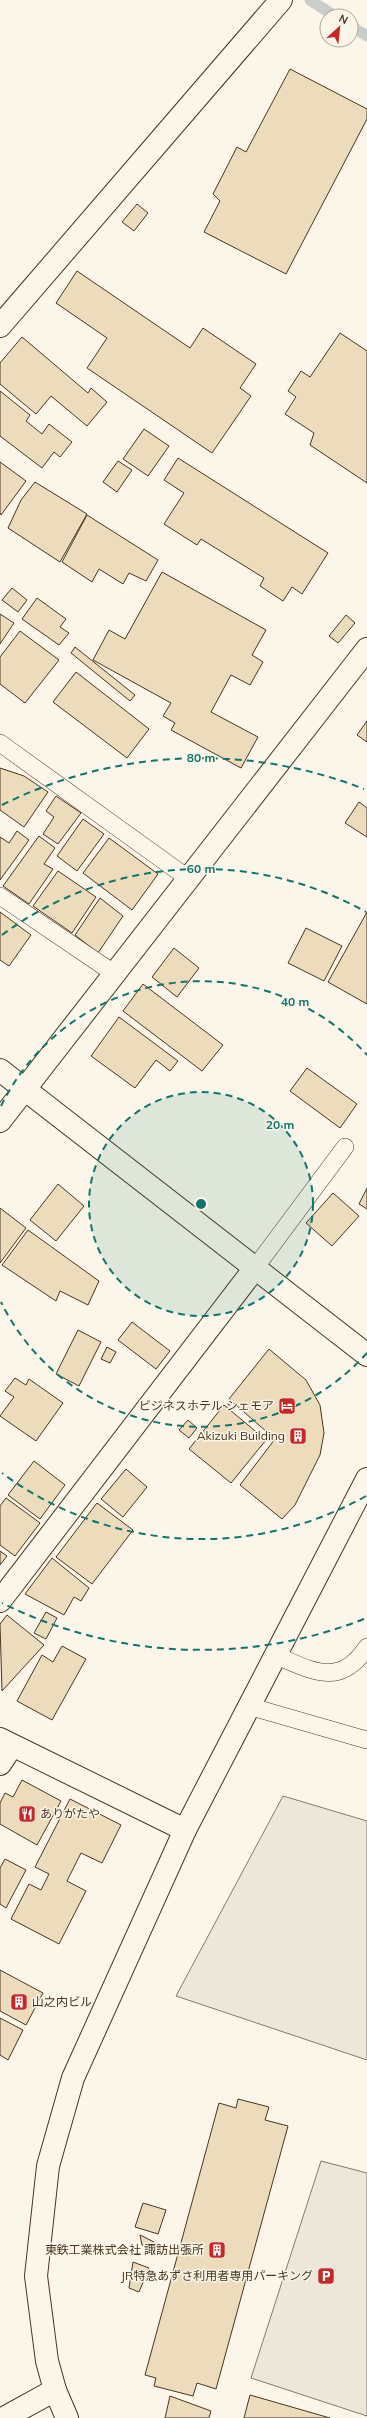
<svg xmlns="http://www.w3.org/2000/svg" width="367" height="2418" viewBox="0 0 367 2418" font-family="Mulish,'Noto Sans JP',sans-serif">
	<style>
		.parking { fill: #ede7d9; stroke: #887966 }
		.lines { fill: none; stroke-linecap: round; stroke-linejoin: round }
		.stream { stroke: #c9cecd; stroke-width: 11 }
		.building { fill: #ecdcbc; stroke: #4a3520 }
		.lane-casing { stroke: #4a3520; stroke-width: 18 }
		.street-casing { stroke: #4a3520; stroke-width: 24 }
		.secondary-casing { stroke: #4a3520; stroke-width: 24 }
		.lane { stroke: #fbf6e9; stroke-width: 17 }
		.street { stroke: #fbf6e9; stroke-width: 22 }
		.secondary { stroke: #fbf6e9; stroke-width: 22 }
		.ring { fill: none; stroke: #0f766e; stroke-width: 2; stroke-dasharray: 7 5 }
		.labels { text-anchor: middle; stroke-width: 3; stroke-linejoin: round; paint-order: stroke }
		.poi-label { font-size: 12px; fill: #4a3520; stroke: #fbf6e9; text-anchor: end }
		.centre { fill: #0f766e; stroke: #fbf6e9; stroke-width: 2 }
		.ring-label { font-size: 12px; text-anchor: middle; font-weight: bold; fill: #0f766e; stroke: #fbf6e9; stroke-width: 3; stroke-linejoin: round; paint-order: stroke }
	</style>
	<rect width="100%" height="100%" fill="#fbf6e9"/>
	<!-- parking -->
	<g class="parking">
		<polygon points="283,1796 367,1821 367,2060 176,1996"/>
		<polygon points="321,2161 367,2173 367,2416 251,2378"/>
	</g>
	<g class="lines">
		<!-- stream -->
		<g class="stream">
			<polyline points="310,0 335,16"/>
			<polyline points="351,26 367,36"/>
		</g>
	</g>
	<!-- building -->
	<g class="building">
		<polygon points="290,69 367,109 367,119 286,274 204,232 220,201 213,194 237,147 246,152"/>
		<polygon points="137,204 148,213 134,231 122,222"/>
		<polygon points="77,271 190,348 203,328 256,364 240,388 251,396 212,453 87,368 107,338 56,303"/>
		<polygon points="340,333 367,351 367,483 310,445 314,433 285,414 296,397 288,391 301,371 310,377"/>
		<polygon points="22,337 88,393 91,388 107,402 87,426 51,396 36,414 0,384 0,363"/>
		<polygon points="0,391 30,415 26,421 42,434 49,424 72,442 60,457 54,452 42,468 0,436"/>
		<polygon points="144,429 169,446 148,476 123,459"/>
		<polygon points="178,458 328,553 302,594 292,587 283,601 260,586 264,578 201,539 197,545 164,524 184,493 164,480"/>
		<polygon points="118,461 132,470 117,492 103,482"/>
		<polygon points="0,462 26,481 1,515 0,513"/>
		<polygon points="35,482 87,514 60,562 8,528 21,500"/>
		<polygon points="87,515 158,560 146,581 129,573 123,584 99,569 92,582 62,562"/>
		<polygon points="162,572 266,630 252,655 263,662 250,685 231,675 211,712 258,737 241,768 171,730 175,723 163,716 171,703 93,660 109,630 125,639"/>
		<polygon points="12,588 27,600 18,612 2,600"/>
		<polygon points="37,598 66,619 60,627 69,633 59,645 22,619"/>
		<polygon points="0,614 14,623 0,644"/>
		<polygon points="346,615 355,623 338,643 329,636"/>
		<polygon points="20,631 59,660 25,703 0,684 0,657"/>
		<polygon points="75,647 135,695 130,701 71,653"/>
		<polygon points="76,672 149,729 127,758 53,702"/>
		<polygon points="367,721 367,742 357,735"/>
		<polygon points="0,768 24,776 48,792 24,827 0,810"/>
		<polygon points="56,796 81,813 58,844 43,834 54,817 46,811"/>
		<polygon points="359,802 367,808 367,837 345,823"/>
		<polygon points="83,819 104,834 77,871 57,856"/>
		<polygon points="17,831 29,840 0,880 0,837 9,843"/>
		<polygon points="39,836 55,848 44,864 53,869 29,904 3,886"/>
		<polygon points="109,838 158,874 132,910 83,873"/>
		<polygon points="58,871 96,897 72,933 33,906"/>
		<polygon points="100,898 123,916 98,953 75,935"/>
		<polygon points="0,912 31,935 9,966 0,960"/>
		<polygon points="367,912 367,1004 328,982"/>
		<polygon points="306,928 342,946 324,981 288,963"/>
		<polygon points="174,948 199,968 177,997 152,977"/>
		<polygon points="143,984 223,1045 202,1071 123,1011"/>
		<polygon points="119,1017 178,1061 170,1071 156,1060 135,1088 91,1056"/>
		<polygon points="307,1068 357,1104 340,1128 290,1091"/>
		<polygon points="58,1184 84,1206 56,1241 30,1220"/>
		<polygon points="367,1188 367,1209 359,1204"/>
		<polygon points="333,1193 359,1216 332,1246 306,1223"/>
		<polygon points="0,1208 26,1228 0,1263"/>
		<polygon points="28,1230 99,1281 88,1305 60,1291 56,1301 2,1265"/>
		<polygon points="132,1322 170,1351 156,1369 118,1340"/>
		<polygon points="78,1330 101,1342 79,1386 56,1374"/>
		<polygon points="107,1347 116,1352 110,1363 101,1359"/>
		<polygon points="269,1349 306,1380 320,1405 324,1433 320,1455 295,1505 282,1519 240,1485 275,1439 229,1399"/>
		<polygon points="15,1378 26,1385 29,1379 63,1403 36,1441 0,1416 14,1397 5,1391"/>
		<polygon points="224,1405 266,1440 231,1483 189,1449"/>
		<polygon points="188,1420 197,1428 189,1438 179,1430"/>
		<polygon points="34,1461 65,1485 40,1519 8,1495"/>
		<polygon points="126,1469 147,1487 123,1517 101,1499"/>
		<polygon points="6,1498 40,1523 15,1556 0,1545 0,1506"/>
		<polygon points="97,1503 133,1530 92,1584 56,1557"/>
		<polygon points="0,1551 7,1556 0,1565"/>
		<polygon points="52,1558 89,1588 81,1601 74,1597 64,1615 25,1594"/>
		<polygon points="46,1612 57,1618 46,1639 34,1633"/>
		<polygon points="7,1615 44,1645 2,1691 0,1624"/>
		<polygon points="62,1646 86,1659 52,1720 17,1701 42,1655 53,1662"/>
		<polygon points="22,1780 61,1801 37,1845 0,1824 0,1803 5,1793 13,1797"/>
		<polygon points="70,1799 121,1825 102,1863 81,1853 67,1881 86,1891 59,1944 11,1919 29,1884 41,1890 49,1874 35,1867"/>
		<polygon points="5,1859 26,1870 6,1908 0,1904 0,1868"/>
		<polygon points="0,1970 43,1993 26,2025 0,2011"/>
		<polygon points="0,2018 23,2030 8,2060 0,2055"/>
		<polygon points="238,2099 269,2107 265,2120 288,2126 216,2389 197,2383 193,2396 154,2386 156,2378 145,2375 219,2103 236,2108"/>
		<polygon points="143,2203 166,2210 158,2234 135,2227"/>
		<polygon points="140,2235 154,2242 149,2248 142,2245"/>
		<polygon points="133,2262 149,2268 139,2292 129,2288"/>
		<polygon points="250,2395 330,2418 244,2418"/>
		<polygon points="170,2396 211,2411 209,2418 165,2418"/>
	</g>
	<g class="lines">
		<defs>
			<g id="lane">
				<polyline points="0,743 189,879"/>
				<polyline points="0,896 115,974"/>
				<polyline points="255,1268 345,1147"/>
				<path d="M 277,1656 C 313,1671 340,1688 367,1647"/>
				<polyline points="248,1706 367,1740"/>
			</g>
			<g id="street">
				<polyline points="0,326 281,0"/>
				<polyline points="0,1601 255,1268"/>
				<polyline points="0,1739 185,1830"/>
				<polyline points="0,1764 12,1746"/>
				<polyline points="4,2418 55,2390"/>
			</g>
			<g id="secondary">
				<polyline points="0,1070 367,1355"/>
				<polyline points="0,1121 367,649"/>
				<polyline points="67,2418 55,2390 47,2361 36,2276 48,2166 73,2078 185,1830 367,1479"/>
			</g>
		</defs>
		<!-- lane casing -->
		<use href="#lane" class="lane-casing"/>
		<!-- street casing -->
		<use href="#street" class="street-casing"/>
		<!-- secondary casing -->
		<use href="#secondary" class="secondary-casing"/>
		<!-- lane -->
		<use href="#lane" class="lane"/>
		<!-- street -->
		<use href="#street" class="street"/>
		<!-- secondary -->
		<use href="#secondary" class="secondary"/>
	</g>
	<!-- distance rings -->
	<circle cx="201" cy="1204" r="112" fill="#0f766e" fill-opacity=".12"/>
	<g class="ring">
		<circle cx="201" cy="1204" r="112"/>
		<path d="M367 1353A223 223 0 0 1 1 1302M1 1106A223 223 0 0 1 367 1055"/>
		<path d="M366 1496A335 335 0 0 1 2 1473M2 935A335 335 0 0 1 366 912"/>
		<path d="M364 1619A446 446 0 0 1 2 1603M2 805A446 446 0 0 1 364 789"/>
	</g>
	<!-- icons -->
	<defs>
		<symbol id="hotel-square" viewBox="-11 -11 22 22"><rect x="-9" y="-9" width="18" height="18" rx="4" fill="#c62828" stroke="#fbf6e9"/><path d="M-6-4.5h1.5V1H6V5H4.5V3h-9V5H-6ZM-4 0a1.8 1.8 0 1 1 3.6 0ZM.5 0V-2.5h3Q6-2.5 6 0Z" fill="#fff"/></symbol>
		<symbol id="building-square" viewBox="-11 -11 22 22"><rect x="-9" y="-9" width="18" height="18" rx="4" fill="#c62828" stroke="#fbf6e9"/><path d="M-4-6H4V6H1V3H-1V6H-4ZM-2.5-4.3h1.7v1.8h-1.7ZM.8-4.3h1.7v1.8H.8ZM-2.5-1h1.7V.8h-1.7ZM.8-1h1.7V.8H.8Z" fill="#fff"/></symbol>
		<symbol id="restaurant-square" viewBox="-11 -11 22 22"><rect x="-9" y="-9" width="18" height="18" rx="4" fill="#c62828" stroke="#fbf6e9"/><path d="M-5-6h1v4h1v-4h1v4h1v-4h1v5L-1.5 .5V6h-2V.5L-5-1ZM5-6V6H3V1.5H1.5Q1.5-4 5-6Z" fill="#fff"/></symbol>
		<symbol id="parking-square" viewBox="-11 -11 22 22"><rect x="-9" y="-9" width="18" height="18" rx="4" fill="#c62828" stroke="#fbf6e9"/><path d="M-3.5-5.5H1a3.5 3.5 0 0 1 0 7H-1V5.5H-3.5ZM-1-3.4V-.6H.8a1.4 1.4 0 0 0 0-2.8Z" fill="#fff"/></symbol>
	</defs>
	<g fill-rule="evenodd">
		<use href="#hotel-square" x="277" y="1396" width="20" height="20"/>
		<use href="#building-square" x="288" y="1426" width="20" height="20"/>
		<use href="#restaurant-square" x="17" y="1804" width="20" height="20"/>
		<use href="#building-square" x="9" y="1992" width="20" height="20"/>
		<use href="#building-square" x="207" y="2240" width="20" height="20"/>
		<use href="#parking-square" x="316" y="2266" width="20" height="20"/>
	</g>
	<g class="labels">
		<!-- poi labels -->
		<g class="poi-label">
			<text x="274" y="1410">ビジネスホテル シェモア</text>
			<text x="285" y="1440">Akizuki Building</text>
			<text x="40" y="1818" text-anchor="start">ありがたや</text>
			<text x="32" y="2006" text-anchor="start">山之内ビル</text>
			<text x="204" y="2254">東鉄工業株式会社 諏訪出張所</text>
			<text x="313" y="2280">JR特急あずさ利用者専用パーキング</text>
		</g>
	</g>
	<circle cx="201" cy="1204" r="6" class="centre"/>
	<g class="ring-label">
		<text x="201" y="762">80 m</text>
		<text x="201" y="873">60 m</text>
		<text x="295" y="1006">40 m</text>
		<text x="280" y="1129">20 m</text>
	</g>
	<!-- north arrow -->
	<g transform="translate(339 28) rotate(27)"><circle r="19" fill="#fbf6e9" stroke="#b4a999"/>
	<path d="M0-3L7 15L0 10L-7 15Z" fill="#c62828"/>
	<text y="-6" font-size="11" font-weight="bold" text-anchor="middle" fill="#4a3520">N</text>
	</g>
</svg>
